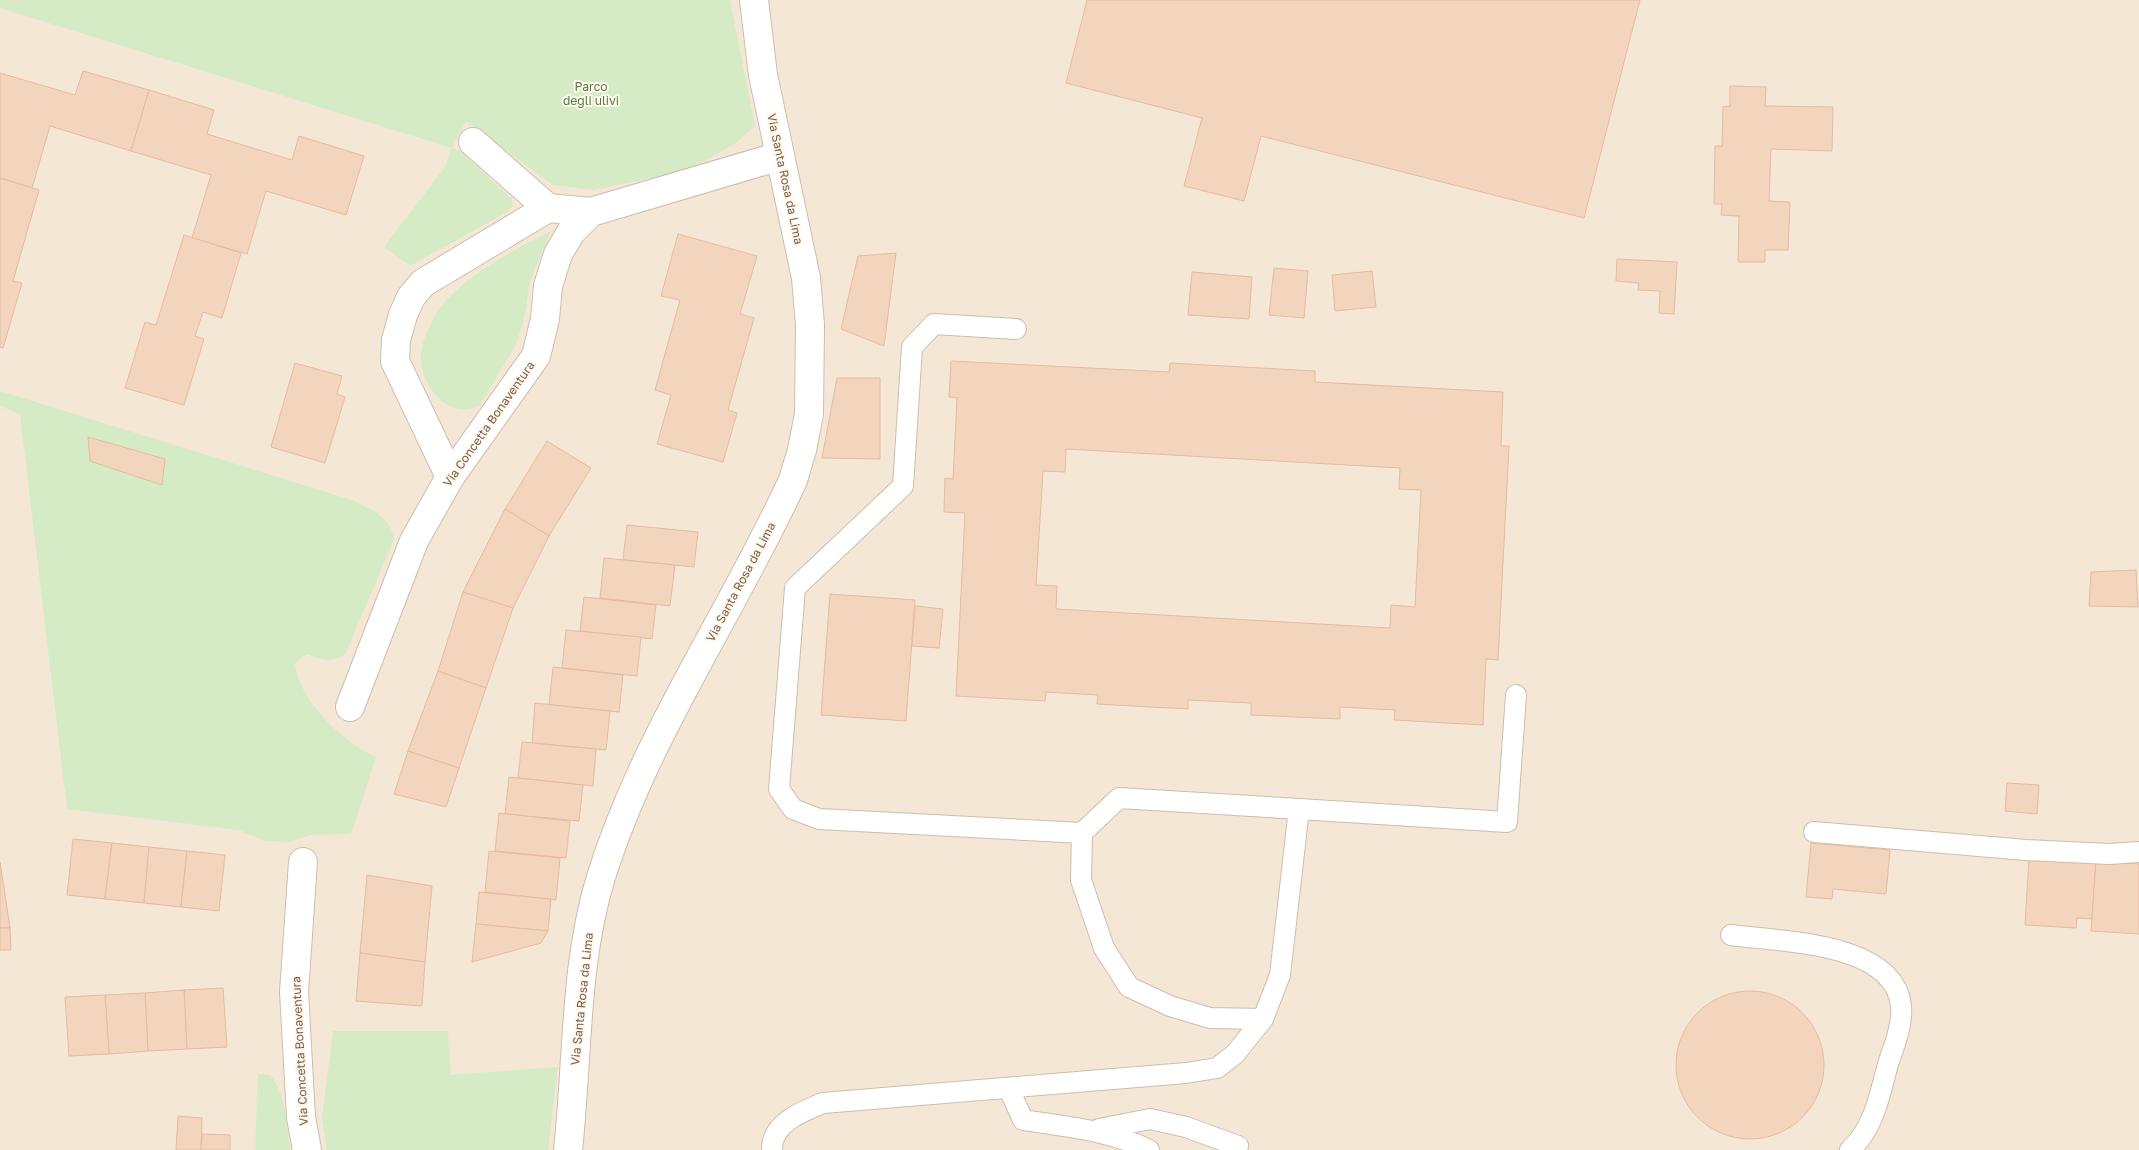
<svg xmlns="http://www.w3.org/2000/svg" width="2139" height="1150" viewBox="0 0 2139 1150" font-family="'Golos Text',sans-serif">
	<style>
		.residential { fill: #f5e7d6 }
		.green { fill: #d4ebc5 }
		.building { fill: #f3d5be; stroke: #e6bb9e; fill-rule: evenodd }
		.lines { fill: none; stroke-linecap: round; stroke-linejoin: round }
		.lane-casing { stroke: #cfbdac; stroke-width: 22 }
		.street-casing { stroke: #cfbdac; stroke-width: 30 }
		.lane { stroke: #fff; stroke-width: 20 }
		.street { stroke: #fff; stroke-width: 28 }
		.labels { text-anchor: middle; stroke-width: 4; stroke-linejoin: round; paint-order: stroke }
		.park-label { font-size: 12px; fill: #527e42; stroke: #fff9ee }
		.street-label { font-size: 12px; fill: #785c4a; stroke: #fff9ee }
	</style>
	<rect width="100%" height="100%" fill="#fdf5e7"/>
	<!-- residential -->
	<rect class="residential" x="0" y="0" width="2139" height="1150"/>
	<!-- green -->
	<g class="green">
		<polygon points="0,0 730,0 755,126 736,143 689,170 594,190 553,185 466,121 452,148 460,151 512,199 513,206 509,211 410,266 384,247 445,167 452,148 0,8"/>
		<path d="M 551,231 L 530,281 L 524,320 L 516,344 L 480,405 C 449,422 420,386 421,356 C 421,342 431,322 439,310 C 461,277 516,249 551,231 Z"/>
		<path d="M 0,391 L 352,500 C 372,510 390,516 394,539 L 346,653 C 332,664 322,660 307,654 L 295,663 C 298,700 344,743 376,757 L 351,834 L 310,835 L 289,842 L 265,841 L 239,830 L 67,809 L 20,414 L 0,406 Z"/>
		<polygon points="333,1031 448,1031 451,1075 558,1067 548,1150 327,1150 322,1118"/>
		<path d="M 258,1074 L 270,1075 C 286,1093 287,1126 290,1150 L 255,1150 Z"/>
	</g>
	<!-- building -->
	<g class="building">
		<polygon points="1087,0 1640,0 1584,218 1261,136 1244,201 1184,186 1202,118 1066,83"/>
		<polygon points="83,71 149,90 131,151 50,126 32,188 0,178 0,73 75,95"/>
		<polygon points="1730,86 1766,87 1765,106 1833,107 1832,151 1771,149 1769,201 1790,202 1788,250 1765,250 1765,262 1738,262 1739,216 1721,215 1722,204 1714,204 1715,146 1722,146 1723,107 1730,106"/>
		<polygon points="149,90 214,110 207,134 292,160 299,136 364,156 346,215 266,191 247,254 192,238 211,175 131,151"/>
		<polygon points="0,178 39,190 13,281 22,283 3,348 0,347"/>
		<polygon points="678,234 757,256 740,314 754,318 728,410 737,413 723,462 657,444 671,395 655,390 680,300 661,296"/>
		<polygon points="184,235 241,253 222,318 203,312 195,336 204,339 184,405 125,388 145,322 156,325"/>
		<polygon points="896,253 884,346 841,329 858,256"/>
		<polygon points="1617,259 1677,262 1674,314 1659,313 1660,291 1638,290 1639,283 1616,281"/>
		<polygon points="1274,268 1308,271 1304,318 1269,315"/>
		<polygon points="1372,271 1376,307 1335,311 1332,275"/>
		<polygon points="1192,272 1252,277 1249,319 1188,315"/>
		<path d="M 951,361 L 1169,372 L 1170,363 L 1315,371 L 1315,382 L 1503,392 L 1501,446 L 1509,446 L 1498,660 L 1486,659 L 1483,725 L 1394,720 L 1395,710 L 1340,707 L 1340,719 L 1251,715 L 1251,703 L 1188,700 L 1188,709 L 1097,704 L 1098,695 L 1046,692 L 1045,701 L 956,696 L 965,513 L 944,512 L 945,478 L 953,479 L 957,398 L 949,397 ZM 1066,449 L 1400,468 L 1399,489 L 1421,490 L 1415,607 L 1391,605 L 1390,628 L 1056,609 L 1057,586 L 1036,585 L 1043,471 L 1065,472 Z"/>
		<polygon points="295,363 342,376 337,394 345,397 325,463 271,447"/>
		<polygon points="837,378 880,378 880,459 822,458"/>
		<polygon points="88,437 165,459 162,485 90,461"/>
		<polygon points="547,441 591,468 549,536 505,509"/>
		<polygon points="505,509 549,536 513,608 463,592"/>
		<polygon points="627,525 698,532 694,567 623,560"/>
		<polygon points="604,558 675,565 670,606 600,598"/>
		<polygon points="2136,570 2138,607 2089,606 2091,572"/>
		<polygon points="463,592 513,608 486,688 438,671"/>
		<polygon points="830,594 915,600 906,721 821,715"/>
		<polygon points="584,597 656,605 652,639 580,631"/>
		<polygon points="915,606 943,609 939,648 912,646"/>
		<polygon points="566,630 641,637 637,676 562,668"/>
		<polygon points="553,667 623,675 619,712 549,705"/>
		<polygon points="438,671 486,688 459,768 408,751"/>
		<polygon points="535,703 610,711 606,750 532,743"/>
		<polygon points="522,742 596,749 593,786 518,778"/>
		<polygon points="408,751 459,768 446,807 394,794"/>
		<polygon points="509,777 583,785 579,821 505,814"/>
		<polygon points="2007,783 2039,785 2037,814 2005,811"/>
		<polygon points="499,813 570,821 566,858 495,851"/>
		<polygon points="73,839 112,843 105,899 67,895"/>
		<polygon points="112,843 149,847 144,903 105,899"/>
		<polygon points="1811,843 1890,850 1886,894 1833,889 1832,899 1806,897"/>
		<polygon points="149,847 187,851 181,907 144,903"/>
		<polygon points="187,851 225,855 219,911 181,907"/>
		<polygon points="489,851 560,858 556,900 485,892"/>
		<polygon points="2029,857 2096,861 2092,919 2077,918 2076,928 2025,925"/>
		<polygon points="2096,861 2139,864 2139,934 2091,931"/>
		<polygon points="0,862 10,928 0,928"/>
		<polygon points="367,875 432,886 425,962 360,953"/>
		<polygon points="479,892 551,899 548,931 476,924"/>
		<polygon points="476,924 548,931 541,943 472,962"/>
		<polygon points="0,928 10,928 11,950 0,950"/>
		<polygon points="360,953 425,962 422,1006 356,1001"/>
		<polygon points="223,988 227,1047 187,1049 184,990"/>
		<polygon points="184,990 187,1049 148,1051 145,993"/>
		<circle cx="1750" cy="1065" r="74"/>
		<polygon points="145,993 148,1051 109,1054 105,995"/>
		<polygon points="105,995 109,1054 69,1056 65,997"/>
		<polygon points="178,1116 202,1118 201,1150 176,1150"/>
		<polygon points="202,1134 230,1135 230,1150 201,1150"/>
	</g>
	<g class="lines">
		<defs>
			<g id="lane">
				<polyline points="1016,329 934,324 912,347 903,486 795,588 779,789 793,809 819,819 1082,833"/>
				<polyline points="1299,809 1507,822 1516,695"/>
				<polyline points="1814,832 2026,850 2109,854 2139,852"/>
				<path d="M 1731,935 C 1779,942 1893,941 1901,1005 C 1903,1025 1894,1046 1888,1064 C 1880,1094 1874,1128 1850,1150"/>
				<path d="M 1009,1089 L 1023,1120 C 1066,1127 1110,1130 1149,1150"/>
				<polyline points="1099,1129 1150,1119 1186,1127 1238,1146"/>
				<path d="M 772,1150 C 771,1123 803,1111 823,1103 L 1186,1073 L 1217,1068 L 1235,1054 L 1263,1019 L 1280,975 L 1299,809 L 1119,798 L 1082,833 L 1081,880 L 1104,948 L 1129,987 L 1170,1006 L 1210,1018 L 1263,1019"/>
			</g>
			<g id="street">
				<polyline points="473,142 548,208"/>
				<polyline points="450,477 395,361 396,340 403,315 411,297 423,283 548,208 591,212"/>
				<polyline points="350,707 414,541 450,477 536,356 545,319 548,286 558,254 571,232 591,212 780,156"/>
				<polyline points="303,862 294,992 301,1117 307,1150"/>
				<path d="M 568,1150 C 578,1059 574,965 601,877 C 645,736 732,613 793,480 L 802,450 L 809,414 L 810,325 L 806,278 L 763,75 L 754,0"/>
			</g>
		</defs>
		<!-- lane casing -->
		<use href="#lane" class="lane-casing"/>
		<!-- street casing -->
		<use href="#street" class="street-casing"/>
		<!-- lane -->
		<use href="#lane" class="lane"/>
		<!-- street -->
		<use href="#street" class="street"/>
	</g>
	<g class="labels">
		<!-- park labels -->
		<g class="park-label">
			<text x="591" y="91">Parco<tspan x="591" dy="14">degli ulivi</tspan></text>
		</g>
		<!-- street labels -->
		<g class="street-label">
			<text transform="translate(785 179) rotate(78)" y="4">Via Santa Rosa da Lima</text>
			<text transform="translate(489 424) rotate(-55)" y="4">Via Concetta Bonaventura</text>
			<text transform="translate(741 582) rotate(-62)" y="4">Via Santa Rosa da Lima</text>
			<text transform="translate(582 999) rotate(-84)" y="4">Via Santa Rosa da Lima</text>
			<text transform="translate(300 1051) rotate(-93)" y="4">Via Concetta Bonaventura</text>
		</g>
	</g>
</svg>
